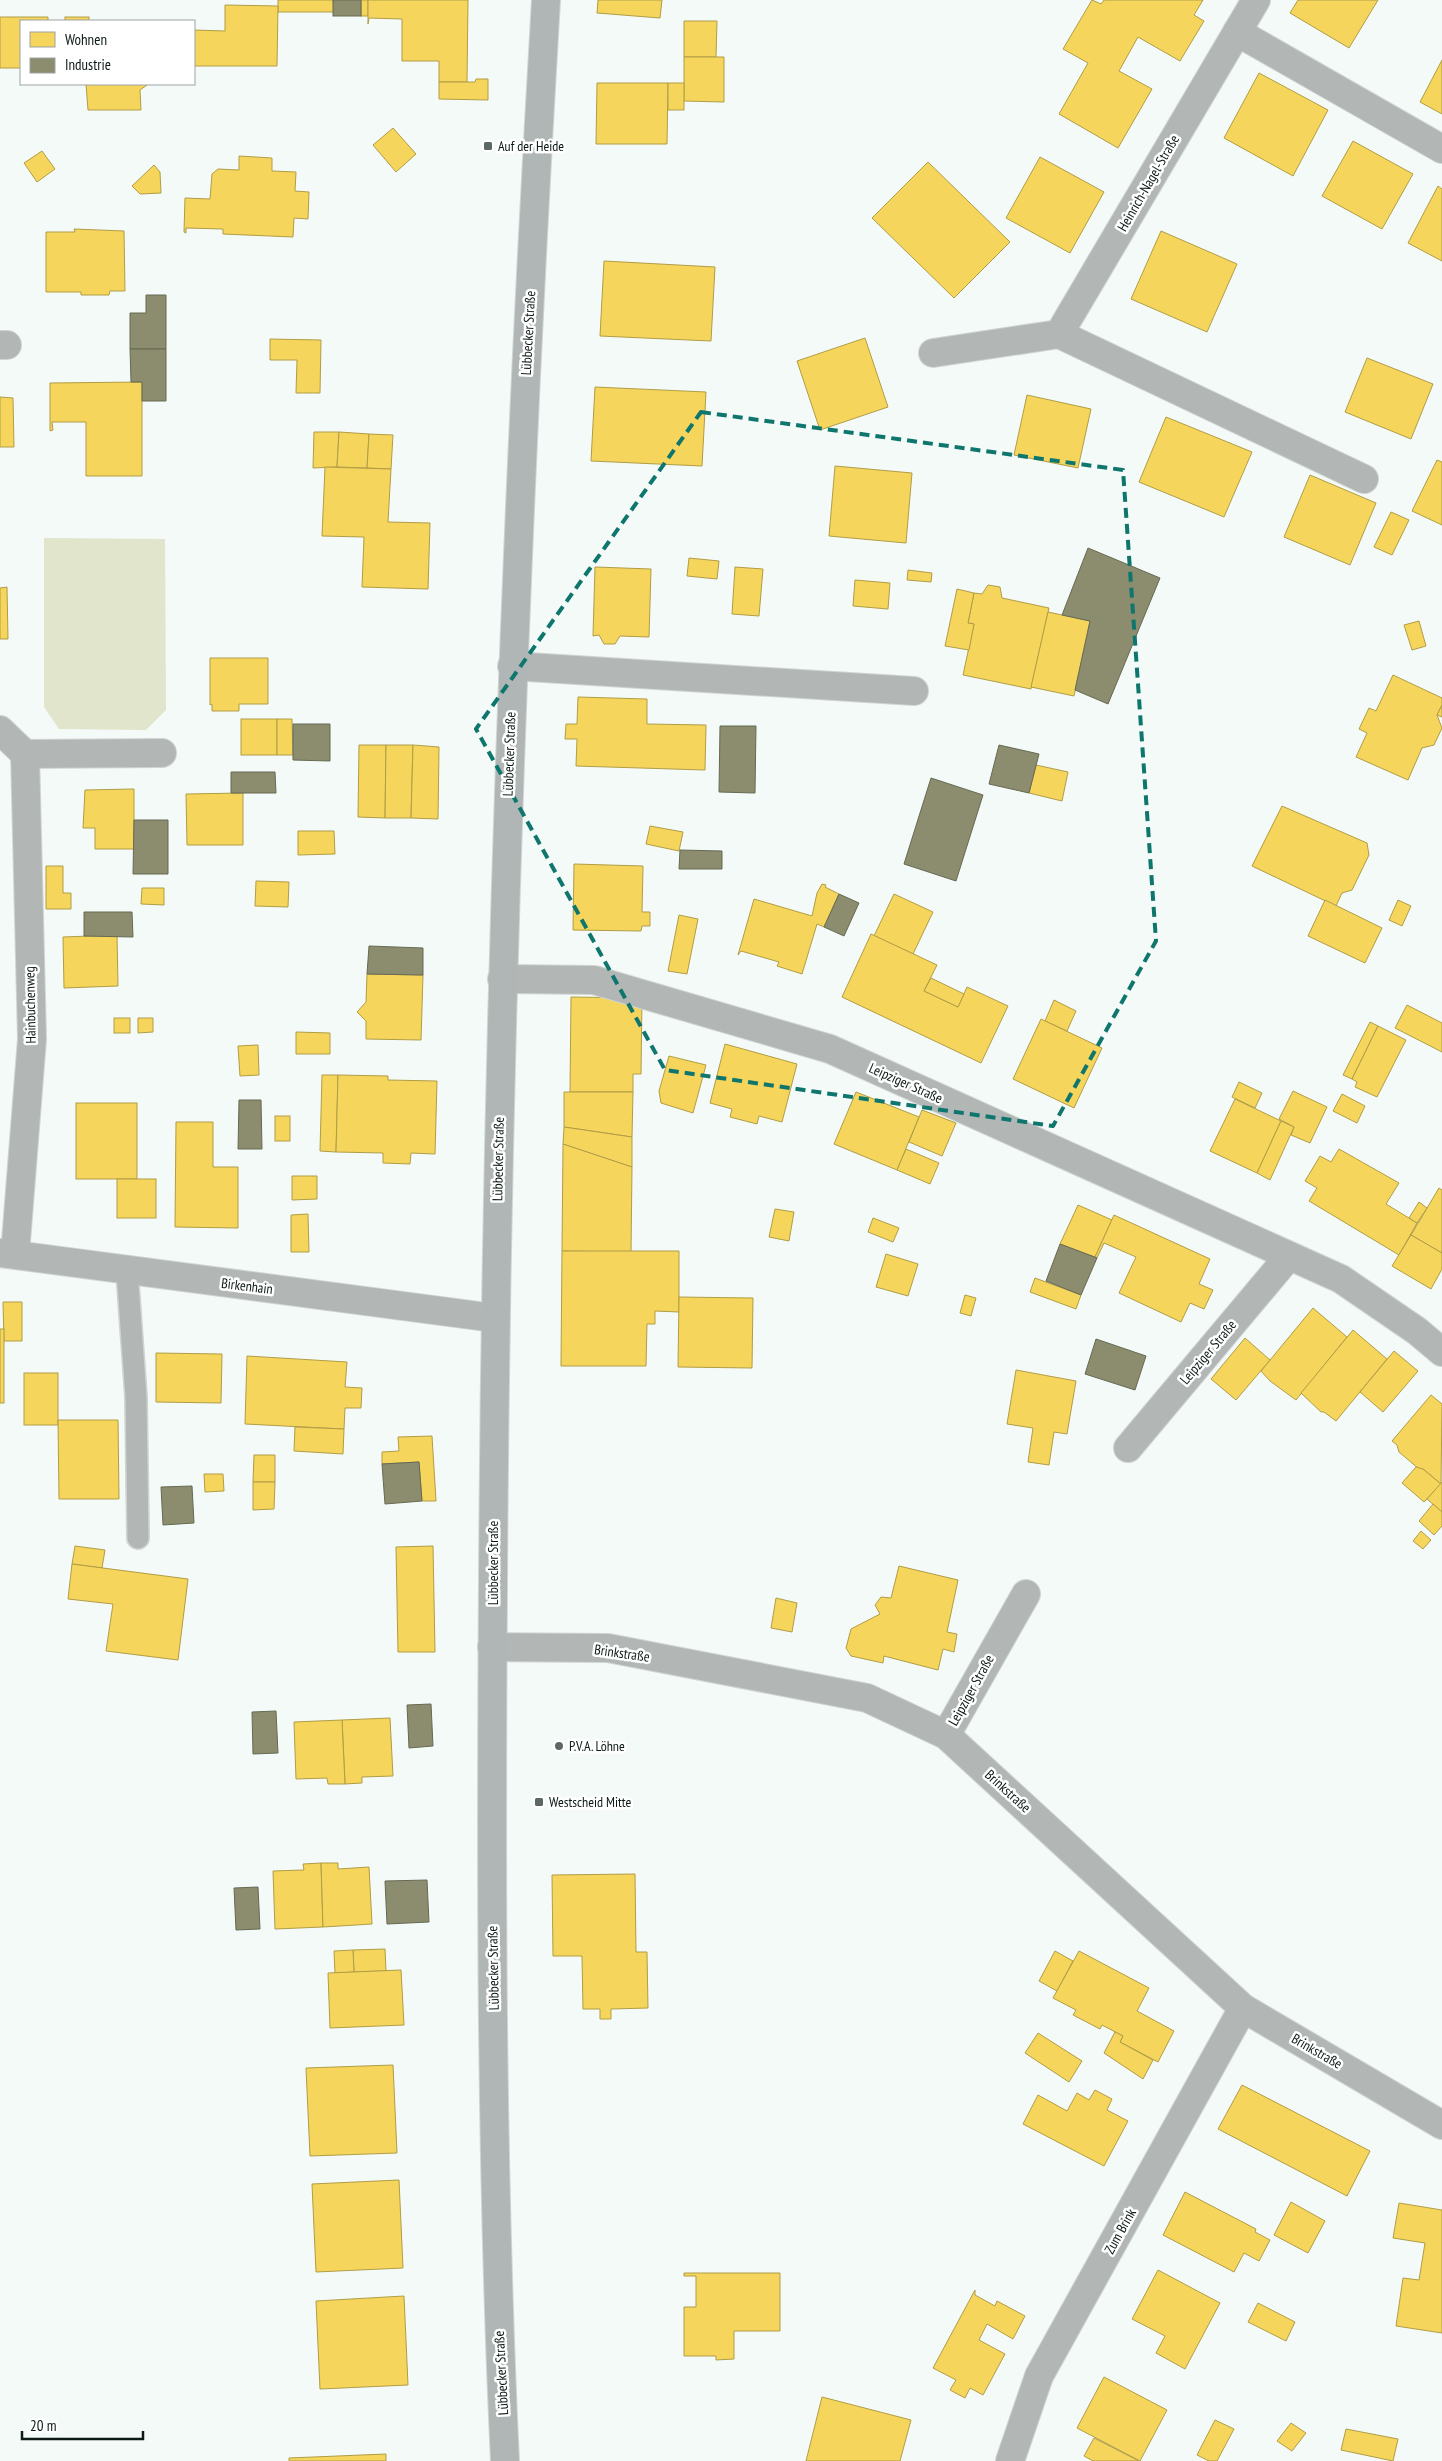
<svg xmlns="http://www.w3.org/2000/svg" width="1442" height="2461" viewBox="0 0 1442 2461" font-family="'PT Sans Narrow',sans-serif">
	<style>
		.green { fill: #e0e5cc }
		.homes { fill: #f6d55c; stroke: #b09d46 }
		.industry { fill: #8c8c6e; stroke: #666a53 }
		.lines { fill: none; stroke-linecap: round; stroke-linejoin: round }
		.lane-casing { stroke: #d0d5d3; stroke-width: 24 }
		.street-casing { stroke: #d0d5d3; stroke-width: 30 }
		.secondary-casing { stroke: #d0d5d3; stroke-width: 30 }
		.lane { stroke: #b2b7b6; stroke-width: 21 }
		.street { stroke: #b2b7b6; stroke-width: 28 }
		.secondary { stroke: #b0b6b5; stroke-width: 28 }
		.marked { fill: none; stroke: #0f766e; stroke-width: 4; stroke-dasharray: 10 6; stroke-linejoin: round }
		.poi-dot { fill: #5d6863; stroke: #fff; stroke-width: 2 }
		.labels { text-anchor: middle; stroke-width: 5; stroke-linejoin: round; paint-order: stroke }
		.poi-label { font-size: 14px; fill: #0c1a14; stroke: #fff; text-anchor: start }
		.street-label { font-size: 14px; fill: #0c1a14; stroke: #fff }
	</style>
	<rect width="100%" height="100%" fill="#f4faf7"/>
	<!-- green -->
	<polygon class="green" points="44,538 165,539 166,710 146,730 59,729 44,707"/>
	<!-- homes -->
	<g class="homes">
		<polygon points="278,0 333,0 334,12 278,12"/>
		<rect x="361" y="0" width="7" height="16"/>
		<polygon points="368,0 468,0 467,82 439,82 439,61 402,61 402,19 369,18 368,24"/>
		<polygon points="598,0 662,0 660,18 597,13"/>
		<polygon points="1092,0 1101,4 1104,0 1203,0 1194,15 1204,21 1180,61 1138,37 1119,71 1152,89 1118,148 1059,114 1088,63 1063,49"/>
		<polygon points="1298,0 1378,0 1349,48 1290,13"/>
		<polygon points="225,5 278,6 277,66 194,66 194,30 225,31"/>
		<polygon points="0,17 48,17 48,21 21,21 21,68 0,68"/>
		<rect x="65" y="17" width="24" height="4"/>
		<polygon points="684,21 717,21 716,57 684,57"/>
		<polygon points="684,57 724,57 724,102 684,101"/>
		<polygon points="1442,60 1442,114 1420,102"/>
		<polygon points="1259,73 1328,110 1293,176 1224,138"/>
		<polygon points="476,79 488,79 488,100 439,99 439,82 475,82"/>
		<polygon points="597,83 668,83 667,144 596,144"/>
		<rect x="668" y="83" width="16" height="27"/>
		<polygon points="86,84 147,84 147,85 140,90 141,110 88,110"/>
		<polygon points="393,128 416,154 396,172 373,145"/>
		<polygon points="1353,141 1413,174 1382,229 1322,196"/>
		<polygon points="42,151 55,169 37,182 24,163"/>
		<polygon points="239,156 272,158 272,171 296,172 295,191 309,192 308,219 294,218 293,237 223,234 223,229 186,228 186,233 184,232 185,198 210,199 212,174 218,169 239,170"/>
		<polygon points="1040,157 1104,192 1070,253 1006,218"/>
		<polygon points="928,162 1010,242 954,298 872,218"/>
		<polygon points="154,165 160,172 161,193 140,194 132,186"/>
		<polygon points="1438,186 1442,189 1442,261 1408,243"/>
		<polygon points="74,229 124,231 125,291 110,291 109,295 81,295 81,292 46,292 46,232 75,232"/>
		<polygon points="1161,231 1237,264 1207,332 1131,299"/>
		<polygon points="604,261 715,267 711,341 600,336"/>
		<polygon points="865,338 888,407 820,430 797,361"/>
		<polygon points="270,339 321,340 320,393 296,393 297,360 270,360"/>
		<polygon points="1367,358 1433,384 1411,439 1345,412"/>
		<polygon points="142,382 142,476 86,476 86,422 52,422 53,430 50,431 50,383"/>
		<polygon points="595,387 706,392 702,466 591,461"/>
		<polygon points="1027,395 1091,409 1078,468 1014,455"/>
		<polygon points="0,397 13,398 14,447 0,447"/>
		<polygon points="1166,417 1252,452 1224,517 1139,482"/>
		<polygon points="314,432 339,432 337,467 313,468"/>
		<polygon points="339,432 369,434 367,468 337,467"/>
		<polygon points="369,434 393,435 391,469 367,468"/>
		<polygon points="1437,460 1442,462 1442,525 1412,511"/>
		<polygon points="835,466 912,473 906,543 829,536"/>
		<polygon points="325,467 391,469 388,522 430,523 428,589 362,587 364,537 322,536"/>
		<polygon points="1310,475 1376,503 1350,565 1284,537"/>
		<polygon points="1391,512 1409,520 1392,555 1374,547"/>
		<polygon points="689,558 719,561 717,579 687,576"/>
		<polygon points="595,567 651,569 649,637 620,636 615,644 604,644 599,635 593,636"/>
		<polygon points="735,567 763,569 759,616 732,614"/>
		<polygon points="908,570 932,573 931,582 907,580"/>
		<polygon points="855,580 890,583 888,609 853,606"/>
		<polygon points="988,585 1000,587 1002,598 1049,608 1031,689 963,675 974,624 968,623 974,593 982,594"/>
		<polygon points="7,587 8,639 0,639 0,588"/>
		<polygon points="957,589 974,593 968,623 974,624 969,650 945,646"/>
		<polygon points="1048,612 1090,621 1074,696 1031,687"/>
		<polygon points="1419,621 1426,646 1412,650 1404,625"/>
		<polygon points="210,658 268,658 268,704 239,704 239,711 212,711 212,704 210,705"/>
		<polygon points="1393,675 1442,698 1442,705 1437,715 1442,728 1434,745 1422,748 1408,780 1356,757 1367,733 1359,729 1369,708 1376,711"/>
		<polygon points="578,697 647,699 647,724 706,725 705,770 576,766 577,739 565,739 566,724 577,724"/>
		<polygon points="1442,705 1442,717 1437,715"/>
		<rect x="241" y="719" width="36" height="36"/>
		<polygon points="277,719 292,719 293,755 277,755"/>
		<polygon points="359,745 386,745 385,818 358,817"/>
		<polygon points="386,745 413,745 411,818 385,818"/>
		<polygon points="413,745 439,747 438,819 411,818"/>
		<polygon points="1036,765 1068,772 1062,801 1029,793"/>
		<polygon points="134,789 134,849 95,849 95,828 83,828 85,790"/>
		<polygon points="243,793 243,845 187,845 186,794"/>
		<polygon points="1282,806 1367,843 1369,855 1352,890 1342,893 1336,906 1252,866"/>
		<polygon points="650,826 683,832 679,851 646,844"/>
		<polygon points="298,831 334,831 335,854 298,855"/>
		<polygon points="574,864 643,866 642,912 650,912 650,926 642,926 641,931 573,930"/>
		<polygon points="46,866 63,866 63,893 71,893 71,909 46,909"/>
		<polygon points="256,881 289,882 288,907 255,906"/>
		<polygon points="822,884 826,885 825,887 839,894 824,927 817,924 802,974 777,966 779,962 741,951 738,955 754,899 812,916 817,893"/>
		<polygon points="142,888 164,888 164,905 141,904"/>
		<polygon points="894,894 933,912 913,954 874,936"/>
		<polygon points="1325,900 1382,928 1365,963 1308,936"/>
		<polygon points="1398,900 1411,906 1402,926 1389,920"/>
		<polygon points="679,915 698,919 687,974 668,971"/>
		<polygon points="871,934 937,965 924,991 958,1007 967,987 1008,1006 981,1063 842,997"/>
		<polygon points="117,935 118,986 64,988 63,937"/>
		<polygon points="367,974 423,975 421,1040 366,1039 366,1021 357,1012 366,1002"/>
		<polygon points="931,978 964,994 958,1007 924,991"/>
		<polygon points="571,997 642,998 641,1074 633,1074 633,1092 570,1092"/>
		<polygon points="1054,1000 1076,1011 1067,1031 1045,1021"/>
		<polygon points="1407,1005 1442,1023 1442,1052 1395,1028"/>
		<rect x="114" y="1018" width="16" height="15"/>
		<polygon points="138,1018 153,1018 153,1032 138,1033"/>
		<polygon points="1041,1019 1102,1048 1074,1108 1013,1079"/>
		<polygon points="1370,1022 1378,1026 1352,1079 1343,1075"/>
		<polygon points="1378,1026 1406,1040 1377,1097 1355,1087 1357,1082 1352,1079"/>
		<polygon points="296,1032 330,1033 330,1054 296,1054"/>
		<polygon points="725,1044 797,1064 782,1122 759,1116 757,1124 730,1117 732,1109 710,1103"/>
		<polygon points="258,1045 259,1075 240,1076 238,1046"/>
		<polygon points="669,1056 706,1065 693,1113 661,1103 659,1091"/>
		<polygon points="322,1075 338,1075 336,1152 320,1151"/>
		<polygon points="338,1075 388,1076 388,1080 437,1081 435,1154 411,1153 410,1164 383,1163 383,1153 336,1152"/>
		<polygon points="1239,1082 1262,1093 1255,1108 1232,1097"/>
		<polygon points="1293,1091 1327,1107 1310,1143 1291,1135 1294,1127 1279,1119"/>
		<polygon points="564,1092 633,1092 632,1137 564,1127"/>
		<polygon points="856,1092 919,1117 897,1170 834,1144"/>
		<polygon points="1342,1094 1365,1106 1357,1123 1333,1111"/>
		<polygon points="1235,1099 1281,1121 1257,1173 1210,1151"/>
		<rect x="76" y="1103" width="61" height="76"/>
		<polygon points="922,1110 956,1123 942,1156 909,1142"/>
		<rect x="275" y="1116" width="15" height="25"/>
		<polygon points="1281,1121 1294,1127 1270,1180 1257,1173"/>
		<polygon points="176,1122 213,1122 213,1167 238,1167 238,1228 175,1227"/>
		<polygon points="564,1127 632,1137 632,1167 563,1144"/>
		<polygon points="563,1144 632,1167 631,1252 562,1251"/>
		<polygon points="906,1149 939,1163 930,1184 897,1170"/>
		<polygon points="1339,1149 1399,1183 1386,1204 1417,1223 1399,1255 1309,1201 1317,1188 1305,1181 1320,1156 1331,1162"/>
		<polygon points="292,1176 317,1176 317,1199 292,1200"/>
		<rect x="117" y="1179" width="39" height="39"/>
		<polygon points="1439,1188 1442,1190 1442,1253 1411,1235"/>
		<polygon points="1419,1202 1427,1208 1417,1223 1409,1218"/>
		<polygon points="1078,1205 1112,1220 1095,1257 1060,1244"/>
		<polygon points="775,1209 794,1212 789,1241 769,1237"/>
		<polygon points="308,1214 309,1252 291,1252 291,1215"/>
		<polygon points="1114,1215 1210,1259 1199,1284 1213,1290 1204,1309 1190,1303 1181,1322 1119,1293 1136,1257 1104,1243 1097,1258 1095,1257"/>
		<polygon points="873,1218 899,1228 893,1242 868,1232"/>
		<polygon points="1411,1235 1442,1253 1442,1269 1431,1289 1392,1266"/>
		<polygon points="562,1251 679,1251 679,1312 655,1311 655,1324 647,1324 646,1366 561,1366"/>
		<polygon points="886,1254 918,1264 908,1296 876,1287"/>
		<polygon points="1035,1278 1081,1295 1076,1309 1030,1292"/>
		<polygon points="965,1295 976,1298 971,1316 960,1313"/>
		<polygon points="679,1297 753,1298 752,1368 678,1367"/>
		<polygon points="3,1302 22,1302 22,1341 4,1341"/>
		<polygon points="1313,1308 1347,1337 1296,1400 1270,1381 1261,1371"/>
		<rect x="0" y="1329" width="4" height="74"/>
		<polygon points="1353,1330 1387,1359 1336,1421 1324,1412 1321,1412 1301,1393"/>
		<polygon points="1245,1338 1270,1360 1236,1400 1211,1379"/>
		<polygon points="1394,1351 1418,1371 1383,1412 1360,1392"/>
		<polygon points="156,1353 222,1354 221,1403 156,1402"/>
		<polygon points="247,1356 347,1362 345,1387 362,1388 361,1408 345,1408 344,1429 245,1424"/>
		<polygon points="1016,1370 1076,1381 1067,1434 1054,1432 1049,1465 1028,1462 1033,1428 1007,1424"/>
		<rect x="24" y="1373" width="34" height="52"/>
		<polygon points="1431,1395 1442,1404 1441,1484 1423,1469 1419,1469 1399,1452 1397,1445 1392,1441"/>
		<polygon points="58,1420 118,1420 119,1499 59,1499"/>
		<polygon points="295,1427 344,1429 343,1454 294,1451"/>
		<polygon points="432,1436 436,1501 422,1501 419,1462 382,1464 382,1452 399,1451 398,1437"/>
		<polygon points="254,1455 275,1455 275,1482 253,1482"/>
		<polygon points="1416,1467 1423,1469 1441,1484 1424,1502 1402,1483"/>
		<polygon points="204,1474 223,1474 224,1491 205,1492"/>
		<polygon points="253,1482 275,1482 274,1509 253,1510"/>
		<polygon points="1442,1482 1442,1512 1427,1499"/>
		<polygon points="1433,1504 1442,1512 1442,1526 1434,1535 1419,1521"/>
		<polygon points="1421,1531 1431,1540 1423,1549 1413,1541"/>
		<polygon points="75,1546 105,1550 102,1568 72,1564"/>
		<polygon points="433,1546 435,1652 398,1652 396,1547"/>
		<polygon points="72,1564 188,1579 178,1660 106,1651 113,1604 68,1599"/>
		<polygon points="899,1566 958,1580 947,1632 957,1634 954,1652 943,1649 938,1670 884,1656 883,1663 851,1656 846,1648 851,1629 880,1614 875,1605 881,1597 891,1598"/>
		<polygon points="776,1598 797,1603 792,1632 771,1628"/>
		<polygon points="390,1718 393,1776 362,1777 362,1783 345,1784 342,1720"/>
		<polygon points="342,1720 345,1784 328,1784 327,1778 296,1779 294,1722"/>
		<polygon points="321,1863 323,1927 275,1929 273,1871 304,1870 303,1864"/>
		<polygon points="321,1863 338,1863 338,1869 369,1867 372,1924 323,1927"/>
		<polygon points="635,1874 636,1952 647,1952 648,2008 611,2009 611,2019 600,2019 600,2009 583,2009 582,1956 553,1956 552,1875"/>
		<polygon points="385,1949 386,1971 354,1972 353,1950"/>
		<polygon points="353,1950 354,1972 335,1973 334,1951"/>
		<polygon points="1055,1951 1073,1961 1057,1991 1039,1981"/>
		<polygon points="1079,1951 1149,1988 1137,2011 1174,2031 1158,2062 1120,2042 1123,2036 1102,2025 1100,2029 1073,2015 1076,2010 1053,1998"/>
		<polygon points="401,1970 404,2025 330,2028 328,1973"/>
		<polygon points="1115,2032 1123,2036 1120,2042 1153,2060 1143,2079 1104,2053"/>
		<polygon points="1038,2033 1082,2061 1069,2082 1025,2053"/>
		<polygon points="393,2065 397,2153 310,2156 306,2068"/>
		<polygon points="1242,2085 1370,2151 1347,2196 1218,2129"/>
		<polygon points="1095,2090 1112,2099 1107,2110 1128,2121 1104,2166 1023,2124 1038,2095 1067,2111 1077,2093 1089,2100"/>
		<polygon points="399,2180 403,2268 316,2272 312,2184"/>
		<polygon points="1185,2192 1256,2229 1255,2232 1270,2240 1259,2261 1244,2253 1234,2272 1163,2235"/>
		<polygon points="1291,2202 1325,2221 1308,2253 1274,2235"/>
		<polygon points="1399,2203 1442,2210 1442,2333 1396,2326 1403,2278 1419,2280 1425,2243 1393,2238"/>
		<polygon points="1158,2270 1220,2303 1185,2369 1156,2353 1165,2336 1132,2319"/>
		<polygon points="684,2273 780,2273 780,2331 734,2331 734,2359 716,2360 716,2356 684,2356 684,2307 696,2307 696,2276 684,2276"/>
		<polygon points="975,2290 975,2295 995,2306 997,2301 1025,2316 1013,2339 987,2324 979,2340 1005,2354 983,2395 970,2388 965,2398 950,2390 956,2380 933,2368"/>
		<polygon points="404,2296 408,2385 320,2389 316,2301"/>
		<polygon points="1258,2303 1295,2322 1286,2341 1248,2322"/>
		<polygon points="1104,2377 1167,2410 1140,2461 1077,2428"/>
		<polygon points="822,2397 911,2420 900,2461 806,2461"/>
		<polygon points="1215,2420 1234,2429 1217,2461 1209,2461 1197,2455"/>
		<polygon points="1291,2423 1306,2433 1292,2451 1277,2441"/>
		<polygon points="1346,2429 1398,2439 1393,2461 1341,2450"/>
		<polygon points="1094,2438 1139,2461 1093,2461 1084,2456"/>
		<polygon points="386,2454 386,2461 289,2461 289,2458"/>
	</g>
	<!-- industry -->
	<g class="industry">
		<rect x="333" y="0" width="28" height="16"/>
		<polygon points="146,295 166,295 166,349 130,349 130,313 146,313"/>
		<polygon points="130,349 166,349 166,401 142,401 142,382 131,382"/>
		<polygon points="1088,548 1160,578 1108,704 1075,690 1090,621 1062,615"/>
		<polygon points="293,724 330,724 330,761 293,760"/>
		<polygon points="720,726 756,726 755,793 719,792"/>
		<polygon points="999,745 1039,754 1029,793 989,784"/>
		<polygon points="231,772 275,772 276,793 231,793"/>
		<polygon points="931,778 983,795 956,881 904,864"/>
		<polygon points="134,820 168,820 168,874 133,874"/>
		<polygon points="680,850 722,851 722,869 679,869"/>
		<polygon points="839,894 859,903 844,936 824,927"/>
		<polygon points="84,912 132,912 133,937 84,936"/>
		<polygon points="369,946 423,948 423,975 367,974"/>
		<polygon points="239,1100 261,1100 262,1149 238,1149"/>
		<polygon points="1060,1244 1097,1258 1081,1295 1046,1281"/>
		<polygon points="1096,1339 1146,1356 1135,1390 1085,1374"/>
		<polygon points="419,1462 422,1501 385,1504 382,1464"/>
		<polygon points="192,1486 194,1523 163,1525 161,1487"/>
		<polygon points="431,1704 433,1746 409,1748 407,1705"/>
		<polygon points="276,1711 278,1753 253,1754 252,1712"/>
		<polygon points="427,1880 429,1922 387,1924 385,1881"/>
		<polygon points="258,1887 260,1929 236,1930 234,1888"/>
	</g>
	<g class="lines">
		<defs>
			<polyline id="lane" points="127,1271 136,1397 138,1538"/>
			<g id="street">
				<polyline points="1237,32 1442,149"/>
				<polyline points="1059,334 1364,479"/>
				<polyline points="0,345 7,345"/>
				<polyline points="933,353 1059,334 1256,0"/>
				<polyline points="512,666 914,691"/>
				<polyline points="0,730 25,754 32,1039 15,1254"/>
				<polyline points="25,754 162,753"/>
				<polyline points="502,979 594,980 830,1049 1341,1279 1417,1331 1442,1352"/>
				<polyline points="0,1253 494,1318"/>
				<polyline points="1128,1448 1289,1256"/>
				<polyline points="492,1647 608,1648 867,1698 946,1735 1243,2008 1442,2125"/>
				<polyline points="946,1735 1026,1594"/>
				<polyline points="1010,2461 1039,2376 1243,2008"/>
			</g>
			<path id="secondary" d="M 505,2461 C 491,2169 491,1875 493,1583 C 496,1055 515,527 546,0"/>
		</defs>
		<!-- lane casing -->
		<use href="#lane" class="lane-casing"/>
		<!-- street casing -->
		<use href="#street" class="street-casing"/>
		<!-- secondary casing -->
		<use href="#secondary" class="secondary-casing"/>
		<!-- lane -->
		<use href="#lane" class="lane"/>
		<!-- street -->
		<use href="#street" class="street"/>
		<!-- secondary -->
		<use href="#secondary" class="secondary"/>
	</g>
	<!-- marked area -->
	<path class="marked" d="M 701,412 L 1123,470 L 1156,941 L 1053,1126 L 665,1070 L 476,729 Z"/>
	<!-- markers -->
	<g class="poi-dot">
		<rect x="483" y="141" width="10" height="10" rx="2.5"/>
		<circle cx="559" cy="1746" r="5"/>
		<rect x="534" y="1797" width="10" height="10" rx="2.5"/>
	</g>
	<g class="labels">
		<!-- poi labels -->
		<g class="poi-label">
			<text x="498" y="151">Auf der Heide</text>
			<text x="569" y="1751">P.V.A. Löhne</text>
			<text x="549" y="1807">Westscheid Mitte</text>
		</g>
		<!-- street labels -->
		<g class="street-label">
			<text transform="translate(1148 183) rotate(-60)" y="5">Heinrich-Nagel-Straße</text>
			<text transform="translate(528 333) rotate(-87)" y="5">Lübbecker Straße</text>
			<text transform="translate(509 754) rotate(-88)" y="5">Lübbecker Straße</text>
			<text transform="translate(30 1005) rotate(-91)" y="5">Hainbuchenweg</text>
			<text transform="translate(906 1083) rotate(24)" y="5">Leipziger Straße</text>
			<text transform="translate(498 1159) rotate(-89)" y="5">Lübbecker Straße</text>
			<text transform="translate(247 1286) rotate(7)" y="5">Birkenhain</text>
			<text transform="translate(1208 1352) rotate(-50)" y="5">Leipziger Straße</text>
			<text transform="translate(493 1563) rotate(-90)" y="5">Lübbecker Straße</text>
			<text transform="translate(622 1653) rotate(8)" y="5">Brinkstraße</text>
			<text transform="translate(971 1690) rotate(-61)" y="5">Leipziger Straße</text>
			<text transform="translate(1008 1791) rotate(42)" y="5">Brinkstraße</text>
			<text transform="translate(493 1968) rotate(-91)" y="5">Lübbecker Straße</text>
			<text transform="translate(1317 2051) rotate(30)" y="5">Brinkstraße</text>
			<text transform="translate(1120 2231) rotate(-61)" y="5">Zum Brink</text>
			<text transform="translate(501 2373) rotate(-93)" y="5">Lübbecker Straße</text>
		</g>
	</g>
	<!-- legend -->
	<rect x="20" y="20" width="175" height="65" fill="#ffffff" stroke="#9ea3a1"/>
	<rect x="30" y="32" width="25" height="15" fill="#f6d55c" stroke="#9ea3a1"/>
	<text x="65" y="45" font-size="15" fill="#0c1a14">Wohnen</text>
	<rect x="30" y="58" width="25" height="15" fill="#8c8c6e" stroke="#9ea3a1"/>
	<text x="65" y="70" font-size="15" fill="#0c1a14">Industrie</text>
	<!-- scale -->
	<path d="M22 2431v8h121v-8" fill="none" stroke="#0c1a14" stroke-width="2.5"/>
	<text x="30" y="2431" font-size="15" fill="#0c1a14" stroke="#ffffff" stroke-width="4" paint-order="stroke">20 m</text>
</svg>
